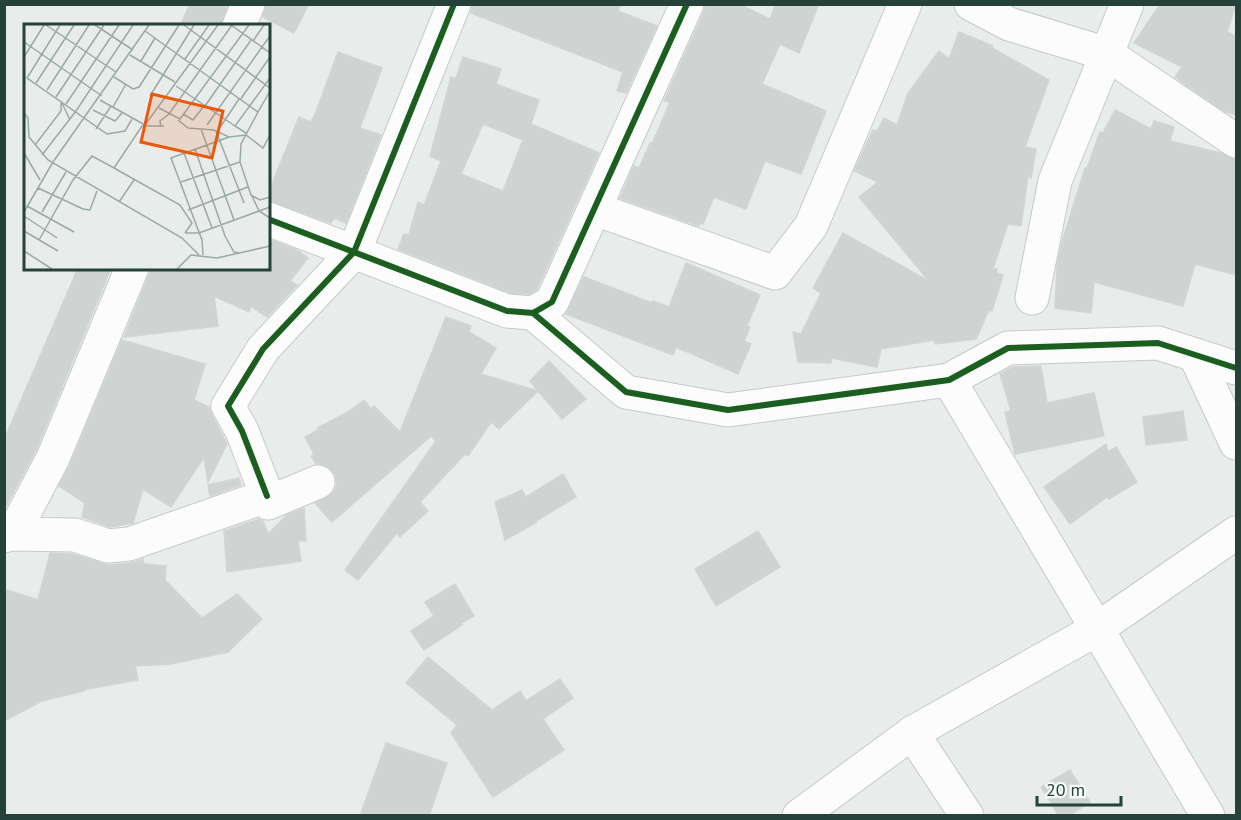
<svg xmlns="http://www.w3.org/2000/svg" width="1241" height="820" viewBox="0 0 1241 820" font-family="'PT Sans',sans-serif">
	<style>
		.building { fill: #cfd4d2; stroke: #d1d6d4; stroke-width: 1.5; fill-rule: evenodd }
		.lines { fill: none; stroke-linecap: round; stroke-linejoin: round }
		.minor-casing { stroke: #c5cac8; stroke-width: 35 }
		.minor { stroke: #fcfcfc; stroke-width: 33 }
		.cycleway-casing { stroke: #f7fbf9; stroke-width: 10 }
		.cycleway { stroke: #1b5e20; stroke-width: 6 }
		.inset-road { fill: none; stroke: #9aa9a4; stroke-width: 1.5 }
		.view { fill: #e8590c; fill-opacity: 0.15; stroke: #e8590c; stroke-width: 3 }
		.inset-edge { fill: none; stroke: #24423a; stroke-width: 3 }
	</style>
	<rect width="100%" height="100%" fill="#e8edeb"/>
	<!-- building -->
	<g class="building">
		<polygon points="190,4 228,4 221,26 180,26"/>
		<polygon points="266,4 309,4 294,33 263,17"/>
		<polygon points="472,4 621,4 618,11 657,26 626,93 617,91 623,72 471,13"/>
		<polygon points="705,4 739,4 770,19 776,4 819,4 799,53 780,44 762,84 826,111 801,174 765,161 746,209 714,197 703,224 700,223 699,226 620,198 634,166 639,168 650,143 652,144 670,102 664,101 704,12"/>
		<polygon points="1160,4 1236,4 1227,32 1236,36 1236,115 1224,111 1175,77 1182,67 1134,43"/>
		<polygon points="959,32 993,46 992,48 1049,80 1025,147 1036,149 1031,178 1028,176 1021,226 1008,224 993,269 997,269 996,273 1003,275 992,311 989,310 976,339 935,344 934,340 881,349 877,367 831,358 831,363 798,362 793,332 801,334 821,293 813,288 843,233 929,281 859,197 878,182 854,171 873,130 877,131 884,118 897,125 908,93 939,51 949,59"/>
		<polygon points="338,52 382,68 360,128 381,135 346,223 334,218 331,223 268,201 268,194 299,117 311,122 316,112"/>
		<path d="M 463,57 L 501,69 L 496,84 L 539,100 L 531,124 L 599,153 L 537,289 L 529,294 L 511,293 L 398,249 L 404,234 L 409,235 L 418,202 L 424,205 L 441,161 L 430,156 L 451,77 L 456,78 ZM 483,124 L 523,140 L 503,191 L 461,174 Z"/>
		<polygon points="1115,110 1151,129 1154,121 1174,127 1170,141 1221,153 1236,159 1236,275 1195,264 1183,306 1094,282 1091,313 1055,308 1057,266 1062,242 1085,168 1087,168 1100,132 1103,133"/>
		<polygon points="268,239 297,250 308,258 290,281 297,285 267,317 251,306 249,312 214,296 218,326 124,337 149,275 150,268 268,268"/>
		<polygon points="686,263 760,295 747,326 750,327 744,341 751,344 738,374 676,347 673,355 566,314 584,277 652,303 653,301 669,307"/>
		<polygon points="78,268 111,268 36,450 4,510 4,440"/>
		<polygon points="446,317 471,326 469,332 496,348 481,374 538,391 530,381 549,361 586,399 562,419 538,391 499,429 491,422 468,456 465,454 420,502 428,511 400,537 397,533 358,580 345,570 436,441 431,436 332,522 315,503 333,493 337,484 335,475 329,467 321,464 316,464 311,456 314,454 305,437 318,430 317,428 348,412 364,400 371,409 374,406 400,432"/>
		<polygon points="122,340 205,364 194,400 209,407 212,415 227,444 208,482 204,457 171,507 143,489 133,523 110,527 82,517 85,503 59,486 70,465"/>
		<polygon points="1041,366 1047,403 1094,393 1104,436 1015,454 1005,412 1011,411 1000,374 1013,367"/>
		<polygon points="1183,411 1187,440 1146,445 1143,417"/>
		<polygon points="1106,444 1108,452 1116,447 1137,482 1109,499 1107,497 1070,524 1044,487"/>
		<polygon points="563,474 576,497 536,521 537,522 505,540 495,502 522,490 526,497"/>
		<polygon points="239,478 241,485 210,496 208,485"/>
		<polygon points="304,508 306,541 298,541 301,561 227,572 224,531 259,519 263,521 268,534 287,515"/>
		<polygon points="758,531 780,567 716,606 695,569"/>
		<polygon points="50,553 72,554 109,565 131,563 143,559 144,564 166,566 165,580 202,618 237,594 262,619 228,652 171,664 135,666 138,680 87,689 83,691 42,701 4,721 4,589 38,600"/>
		<polygon points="455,584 474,616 461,623 462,625 424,650 411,631 434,616 425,602"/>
		<polygon points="428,657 492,710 520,691 526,701 560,679 573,698 543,719 564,750 493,797 451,733 457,725 406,683"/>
		<polygon points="386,743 447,763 429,816 360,816"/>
		<polygon points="1070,770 1090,802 1068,816 1059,816 1041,787"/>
	</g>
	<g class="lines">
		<defs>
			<g id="minor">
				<polyline points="971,4 1009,24 1107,54 1236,141"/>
				<polyline points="239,26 248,4"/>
				<polyline points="595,209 775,273 811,226 905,4"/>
				<polyline points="268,219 507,311 533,313 552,302 687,4"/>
				<polyline points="1032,298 1055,181 1127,4"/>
				<polyline points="533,313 626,392 728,410 949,380 1008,348 1158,343 1236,368"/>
				<polyline points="1195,355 1236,443"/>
				<polyline points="949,380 1208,816"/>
				<polyline points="267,496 242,431 228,406 263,349 354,252 454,4"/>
				<polyline points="4,533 13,534 53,458 132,268"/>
				<polyline points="4,536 13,534 75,535 108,546 129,544 267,496 268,503 318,482"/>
				<polyline points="912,733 967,816"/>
				<polyline points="799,816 912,733 1097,629 1236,533"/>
			</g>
		</defs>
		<!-- minor casing -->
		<use href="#minor" class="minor-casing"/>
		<!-- minor -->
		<use href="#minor" class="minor"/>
		<defs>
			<g id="cycleway">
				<polyline points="268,219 507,311 533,313 552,302 687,4"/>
				<polyline points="533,313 626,392 728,410 949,380 1008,348 1158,343 1236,368"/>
				<polyline points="267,496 242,431 228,406 263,349 354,252 454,4"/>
			</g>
		</defs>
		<!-- cycleway casing -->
		<use href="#cycleway" class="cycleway-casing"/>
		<!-- cycleway -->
		<use href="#cycleway" class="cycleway"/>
	</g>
	<!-- overview -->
	<g transform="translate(24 24)">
		<rect width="246" height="246" fill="#e8edeb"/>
		<path class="inset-road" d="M 22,1 L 92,48M 36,1 L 3,54 L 83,110 L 101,107 L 108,95M 71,1 L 109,26M 160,1 L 246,64M 121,7 L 234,88 L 217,120 L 216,138 L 227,171 L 236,176 L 246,173M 246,12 L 238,23 L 246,29M 229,17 L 240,1M 0,18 L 78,72M 106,31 L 151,58M 0,33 L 20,1M 161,35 L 185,1M 117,37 L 131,14M 0,51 L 0,80M 90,53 L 109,65 L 115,63 L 155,1M 12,59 L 50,1M 152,62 L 211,102M 23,66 L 65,1M 126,72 L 170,1M 32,73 L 80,1M 76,76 L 121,101 L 194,1M 216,76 L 246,33M 42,80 L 95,1M 181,82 L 227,16M 89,83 L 102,60M 135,84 L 156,95 L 225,1M 69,86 L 91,97 L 98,89M 234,88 L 246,67M 0,89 L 4,94 L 5,113 L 24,136 L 158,214 L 175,231M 159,90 L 169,96 L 180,82M 154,96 L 164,104 L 190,106 L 205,113 L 222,111 L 239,124 L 246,111M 183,101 L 238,23 L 207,1M 197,102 L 215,75M 137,103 L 136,97 L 145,90 L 208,1M 72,105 L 87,82M 177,105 L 210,196M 192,107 L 220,179M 222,109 L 211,102 L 246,54M 11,121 L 37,87 L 37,77 L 46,96M 171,125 L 201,212 L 210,228 L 215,229M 0,129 L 16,156M 160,129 L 188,204M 18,131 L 52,87 L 109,1M 90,144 L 156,181 L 168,199 L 161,209M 157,158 L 216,138M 14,164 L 59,185 L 66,186 L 73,167M 228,172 L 235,187 L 246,194M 95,178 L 110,156M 3,182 L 50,208M 164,186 L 224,163M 0,188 L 29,138 L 125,1M 18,188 L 42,148M 0,192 L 33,214M 0,207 L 34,227M 161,209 L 175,209 L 246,183M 15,216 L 49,156 L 68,132 L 90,144 L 118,102 L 140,102M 0,227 L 28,245M 179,231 L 178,216 L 147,134 L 205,113M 153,245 L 167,231 L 193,234 L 246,222"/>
		<path class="view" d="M 128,70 L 199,87 L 188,134 L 117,118 Z"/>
		<rect width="246" height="246" class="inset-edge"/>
	</g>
	<!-- border -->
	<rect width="1241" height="820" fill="none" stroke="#24423a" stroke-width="12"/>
	<!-- scale -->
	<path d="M1037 796v9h84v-9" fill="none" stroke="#24423a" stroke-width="3"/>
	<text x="1046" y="796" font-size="18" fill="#24423a" stroke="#f7fbf9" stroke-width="4.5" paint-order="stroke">20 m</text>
</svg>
